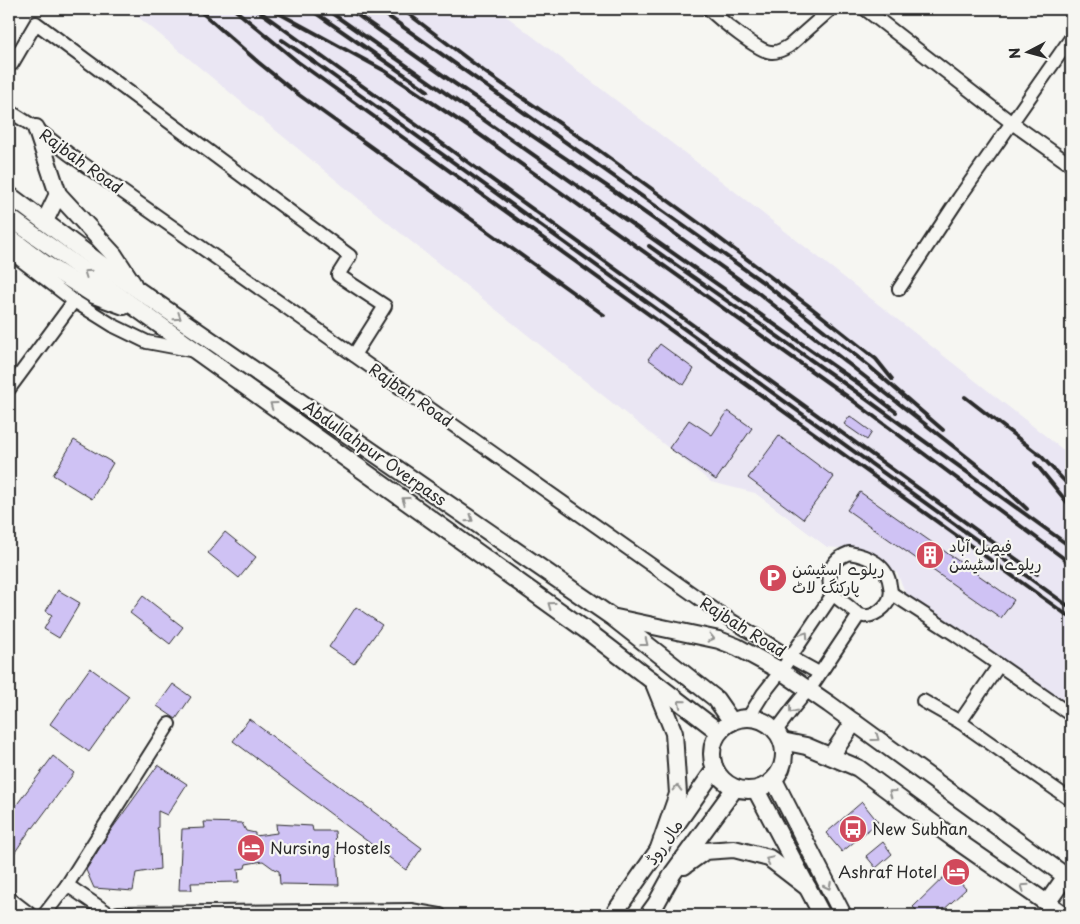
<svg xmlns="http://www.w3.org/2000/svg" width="1080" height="924" viewBox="0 0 1080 924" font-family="'Playpen Sans','Playpen Sans Arabic',sans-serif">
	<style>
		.built { fill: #eae6f3 }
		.building { fill: #cfc2f4; stroke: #2b2b2b }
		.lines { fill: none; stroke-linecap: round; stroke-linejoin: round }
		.minor-casing { stroke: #2b2b2b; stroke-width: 16 }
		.major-casing { stroke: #2b2b2b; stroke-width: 20 }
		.minor { stroke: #f6f6f2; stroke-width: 12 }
		.major { stroke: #f6f6f2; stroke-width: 16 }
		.rail { stroke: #2b2b2b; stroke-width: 4 }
		.oneway { stroke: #90908e }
		.labels { text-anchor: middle; stroke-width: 4.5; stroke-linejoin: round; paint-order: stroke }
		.street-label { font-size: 16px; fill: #2b2b2b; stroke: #f6f6f2 }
		.poi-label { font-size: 16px; fill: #2b2b2b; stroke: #f6f6f2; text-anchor: start }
	</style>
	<rect width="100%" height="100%" fill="#f6f6f2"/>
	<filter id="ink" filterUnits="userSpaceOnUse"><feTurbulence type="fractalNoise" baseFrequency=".02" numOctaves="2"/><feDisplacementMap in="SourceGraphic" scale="10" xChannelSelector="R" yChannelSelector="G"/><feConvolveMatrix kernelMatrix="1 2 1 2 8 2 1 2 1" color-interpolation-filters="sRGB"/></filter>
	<g filter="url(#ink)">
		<!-- built -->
		<polygon class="built" points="127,9 497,9 738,194 1071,456 1071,708 906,594 897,573 860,550 827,547 755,493 711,482 388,223 147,24"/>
		<!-- building -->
		<g class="building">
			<polygon points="660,344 694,369 684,385 648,359"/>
			<polygon points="728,411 752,428 716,480 669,448 689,420 712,435"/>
			<polygon points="850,416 872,432 867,440 844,424"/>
			<polygon points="779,436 834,477 803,519 748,478"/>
			<polygon points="74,440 113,463 92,499 53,475"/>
			<polygon points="860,492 1014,600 1001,618 847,510"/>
			<polygon points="225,532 256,557 239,578 208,553"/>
			<polygon points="58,590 80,603 59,638 44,629 52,615 46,611"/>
			<polygon points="143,596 183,627 170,644 130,613"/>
			<polygon points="356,607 382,625 354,664 329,647"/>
			<polygon points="90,668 129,696 89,752 50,724"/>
			<polygon points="173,684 191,697 176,719 157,706"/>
			<polygon points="249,719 422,848 406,870 233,741"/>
			<polygon points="53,756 74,773 33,828 32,827 9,861 9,815"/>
			<polygon points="158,765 187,784 167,815 158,811 158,827 157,829 158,829 160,869 136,873 133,891 94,888 86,870 109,833"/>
			<polygon points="862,802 878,822 842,852 826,833"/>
			<polygon points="204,822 242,823 246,831 255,833 255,836 277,833 276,824 312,826 313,831 335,831 339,885 280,884 279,871 274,869 263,861 246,864 245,868 238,869 239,882 191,883 192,890 179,890 182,829 205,828"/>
			<polygon points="883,842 892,854 876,868 866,856"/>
			<polygon points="950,871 966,889 938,915 921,915 913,907"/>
		</g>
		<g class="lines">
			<defs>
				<g id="minor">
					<path d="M 709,9 C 718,18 759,52 771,52 C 777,53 784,49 789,46 L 831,9"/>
					<polyline points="865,9 1012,123 1071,165"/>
					<polyline points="12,64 36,23 350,256 338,275 385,306 354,355"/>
					<polyline points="9,110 14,114 36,128 69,154 718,612 790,657 819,673"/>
					<polyline points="9,251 74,301 114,326 147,342 195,351"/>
					<polyline points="899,289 959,198 1071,38"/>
					<polyline points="9,389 74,301"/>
					<path d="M 849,553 C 868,556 888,565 890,586 C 892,594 890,601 884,607 C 879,612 871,617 864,616 C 857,615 853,610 848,606 C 843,602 836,598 833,594 C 827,585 829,568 836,561 C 839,557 844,555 849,553 Z"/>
					<polyline points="891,593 956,635 1071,715"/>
					<polyline points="999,665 960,722 1071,800"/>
					<polyline points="923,701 960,722"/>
					<polyline points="748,718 763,694 781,671 833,594"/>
					<polyline points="776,731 794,707 813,684 859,615"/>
					<polyline points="9,898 31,915"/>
					<polyline points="44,915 67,885"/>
					<polyline points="111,915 67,885 169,724"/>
					<polyline points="118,915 118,913 411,910 440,915"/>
				</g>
				<g id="major">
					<polyline points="36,128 58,194 45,221"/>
					<polyline points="58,194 114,255 133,284"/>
					<polyline points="9,195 106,268 612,617 716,699 732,722"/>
					<polyline points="9,217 590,633 719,732"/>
					<polyline points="9,237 44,263 94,295 124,306"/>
					<polyline points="616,618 719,640 737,647 781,671 829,704 1071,880"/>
					<polyline points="653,681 674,733 678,794 658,851"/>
					<circle cx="748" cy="754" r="36"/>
					<polyline points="782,741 806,746 858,768 953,838 1064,915"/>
					<polyline points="831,756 854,722"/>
					<polyline points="774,780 843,915"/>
					<polyline points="756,790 822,915"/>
					<polyline points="684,866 705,851 734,849 769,858 808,888"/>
					<polyline points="1047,903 1066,876"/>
					<polyline points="613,915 715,769"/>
					<polyline points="648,915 656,904 673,873 735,788"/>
				</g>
			</defs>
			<!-- minor casing -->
			<use href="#minor" class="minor-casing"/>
			<!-- major casing -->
			<use href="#major" class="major-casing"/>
			<!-- minor -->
			<use href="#minor" class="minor"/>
			<!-- major -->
			<use href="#major" class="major"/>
			<!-- rail -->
			<g class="rail">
				<polyline points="198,9 258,62 295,92 604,315"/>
				<polyline points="234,9 298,62 1071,618"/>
				<polyline points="256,9 1037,574"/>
				<polyline points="271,9 385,71 476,132 848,397 1062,557 1071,566"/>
				<polyline points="310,9 428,91"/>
				<polyline points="326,9 862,386 896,412"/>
				<polyline points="349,9 454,83 617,193 757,292 995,479 1027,509"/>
				<polyline points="378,9 764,283 869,366 943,430"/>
				<polyline points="402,9 485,72 597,149 703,226 809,306 876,359 892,379"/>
				<polyline points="282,40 317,64 1071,608"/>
				<polyline points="649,246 855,391 1068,545 1071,549"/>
				<polyline points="965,397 1041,456 1071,488"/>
				<polyline points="1035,463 1071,507"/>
			</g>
		</g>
		<!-- one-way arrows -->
		<defs><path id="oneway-chevron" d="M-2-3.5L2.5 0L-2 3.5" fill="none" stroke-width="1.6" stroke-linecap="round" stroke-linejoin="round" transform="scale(1.25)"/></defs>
		<g class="oneway">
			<use href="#oneway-chevron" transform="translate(87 273) rotate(-145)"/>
			<use href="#oneway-chevron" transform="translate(178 317) rotate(34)"/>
			<use href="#oneway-chevron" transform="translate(273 405) rotate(-144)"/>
			<use href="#oneway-chevron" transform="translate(405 500) rotate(-144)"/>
			<use href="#oneway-chevron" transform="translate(470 519) rotate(35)"/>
			<use href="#oneway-chevron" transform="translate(551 605) rotate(-144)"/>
			<use href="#oneway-chevron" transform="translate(805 635) rotate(-56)"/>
			<use href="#oneway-chevron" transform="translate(711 638) rotate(13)"/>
			<use href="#oneway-chevron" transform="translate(645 643) rotate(38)"/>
			<use href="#oneway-chevron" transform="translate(681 703) rotate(-141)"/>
			<use href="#oneway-chevron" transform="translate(792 710) rotate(127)"/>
			<use href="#oneway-chevron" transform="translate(876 738) rotate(36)"/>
			<use href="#oneway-chevron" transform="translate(677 788) rotate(-89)"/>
			<use href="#oneway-chevron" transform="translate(892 793) rotate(-144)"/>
			<use href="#oneway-chevron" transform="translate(769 860) rotate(-154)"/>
			<use href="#oneway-chevron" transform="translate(828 886) rotate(63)"/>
			<use href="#oneway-chevron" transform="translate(1024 887) rotate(-145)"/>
		</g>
	</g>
	<!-- icons -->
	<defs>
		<symbol id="building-disc" viewBox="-11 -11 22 22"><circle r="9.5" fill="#d1495b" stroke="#f6f6f2"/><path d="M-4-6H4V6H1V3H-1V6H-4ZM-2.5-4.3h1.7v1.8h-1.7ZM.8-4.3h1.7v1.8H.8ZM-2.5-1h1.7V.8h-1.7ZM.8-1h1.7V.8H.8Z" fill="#fff"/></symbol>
		<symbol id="parking-disc" viewBox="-11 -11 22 22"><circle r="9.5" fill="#d1495b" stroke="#f6f6f2"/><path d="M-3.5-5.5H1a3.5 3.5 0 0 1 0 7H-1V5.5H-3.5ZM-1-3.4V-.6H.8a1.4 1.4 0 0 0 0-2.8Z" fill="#fff"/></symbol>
		<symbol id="bus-disc" viewBox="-11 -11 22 22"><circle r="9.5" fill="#d1495b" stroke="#f6f6f2"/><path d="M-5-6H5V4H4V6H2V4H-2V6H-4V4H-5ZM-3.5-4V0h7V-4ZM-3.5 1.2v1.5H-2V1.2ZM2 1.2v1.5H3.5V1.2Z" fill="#fff"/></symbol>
		<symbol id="hotel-disc" viewBox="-11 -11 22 22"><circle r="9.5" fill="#d1495b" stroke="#f6f6f2"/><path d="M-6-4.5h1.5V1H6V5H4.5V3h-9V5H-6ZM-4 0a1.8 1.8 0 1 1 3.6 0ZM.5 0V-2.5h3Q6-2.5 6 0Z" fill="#fff"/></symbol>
	</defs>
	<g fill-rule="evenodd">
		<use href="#building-disc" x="914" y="539" width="32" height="32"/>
		<use href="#parking-disc" x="757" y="562" width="32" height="32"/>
		<use href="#bus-disc" x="837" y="813" width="32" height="32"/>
		<use href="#hotel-disc" x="235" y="832" width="32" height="32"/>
		<use href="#hotel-disc" x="940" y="856" width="32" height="32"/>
	</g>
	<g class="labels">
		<!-- street labels -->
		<g class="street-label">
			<text transform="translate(81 161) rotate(36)" y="6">Rajbah Road</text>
			<text transform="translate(411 395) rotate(35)" y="6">Rajbah Road</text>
			<text transform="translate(375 453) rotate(35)" y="6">Abdullahpur Overpass</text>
			<text transform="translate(743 627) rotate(32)" y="6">Rajbah Road</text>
			<text transform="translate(664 842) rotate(-55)" y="6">مال روڈ</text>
		</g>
		<!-- poi labels -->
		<g class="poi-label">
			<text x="949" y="552">فیصل آباد<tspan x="949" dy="18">ریلوے اسٹیشن</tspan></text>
			<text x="792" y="575">ریلوے اسٹیشن<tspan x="792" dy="18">پارکنگ لاٹ</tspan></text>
			<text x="872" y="835">New Subhan</text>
			<text x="270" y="854">Nursing Hostels</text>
			<text x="937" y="878" text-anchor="end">Ashraf Hotel</text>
		</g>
	</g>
	<!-- margin -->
	<rect width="1080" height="924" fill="none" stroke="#f6f6f2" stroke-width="30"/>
	<rect x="15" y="15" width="1050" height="894" fill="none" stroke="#2b2b2b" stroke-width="2" filter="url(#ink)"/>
	<!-- north arrow -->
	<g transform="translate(1028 52) rotate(264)" stroke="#f6f6f2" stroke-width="4" paint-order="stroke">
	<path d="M0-4L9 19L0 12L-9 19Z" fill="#2b2b2b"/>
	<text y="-8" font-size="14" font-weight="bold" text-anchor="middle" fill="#2b2b2b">N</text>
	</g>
</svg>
